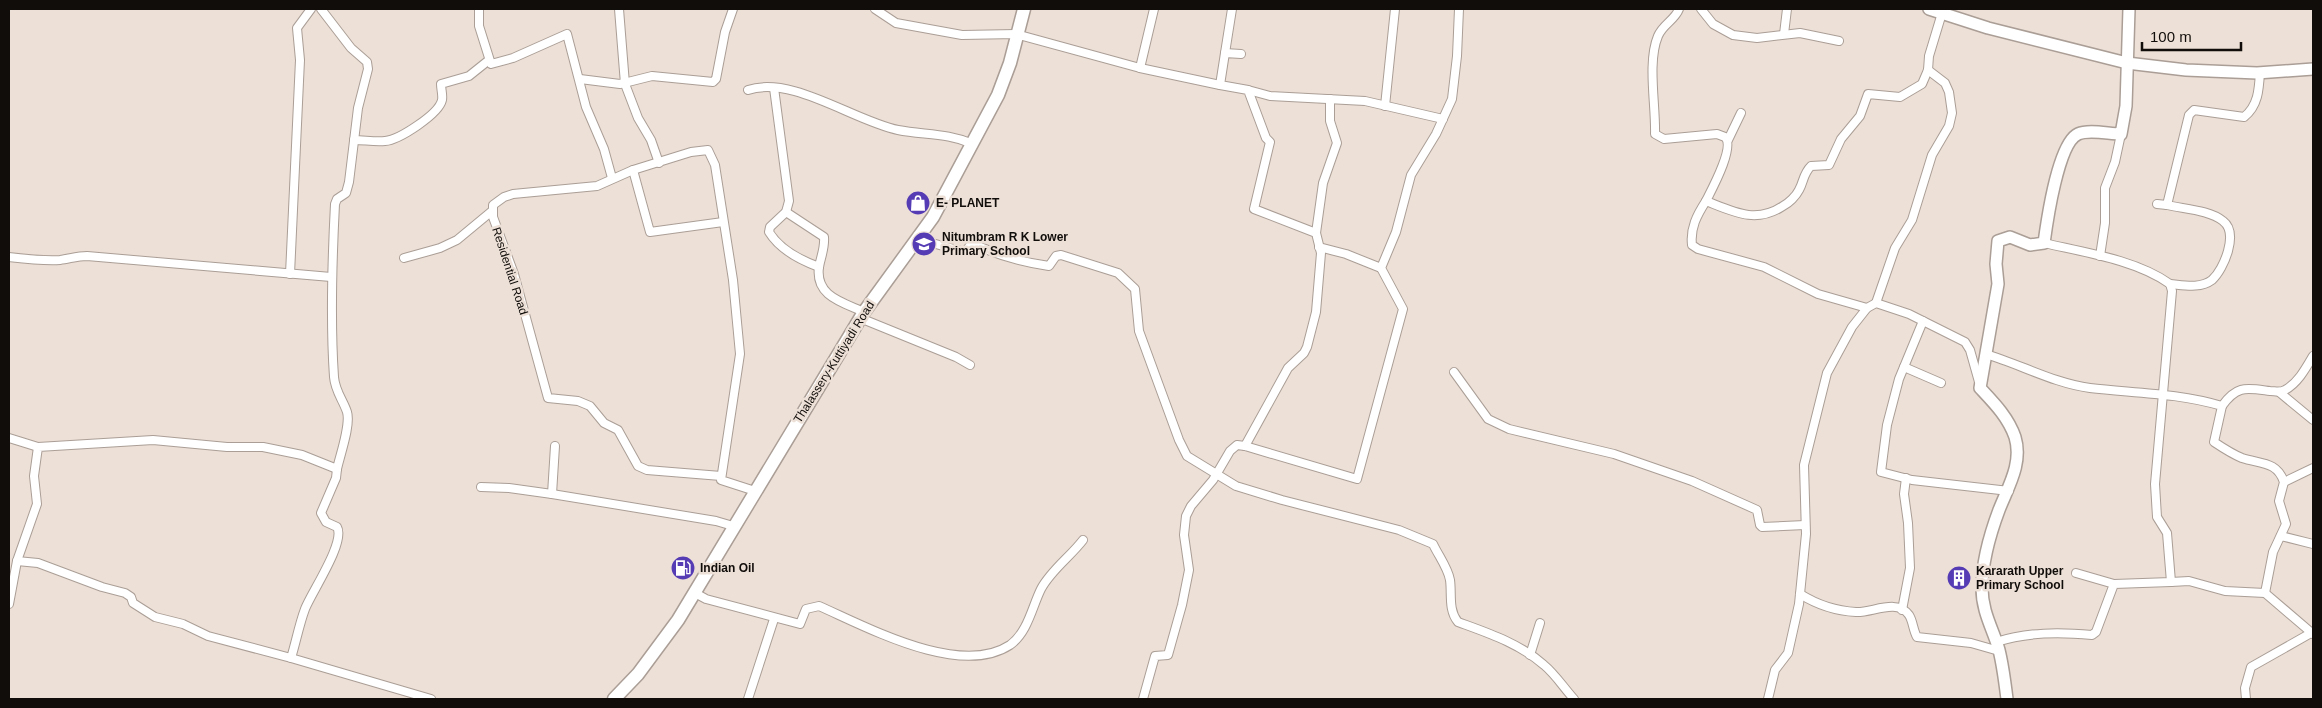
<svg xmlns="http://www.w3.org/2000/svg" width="2322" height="708" viewBox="0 0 2322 708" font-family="Helvetica,sans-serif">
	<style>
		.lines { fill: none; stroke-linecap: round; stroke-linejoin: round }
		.street-casing { stroke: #aa9e96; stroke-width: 10 }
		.secondary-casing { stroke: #aa9e96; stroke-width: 14 }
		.primary-casing { stroke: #aa9e96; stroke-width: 15 }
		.street { stroke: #fff; stroke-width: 8 }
		.secondary { stroke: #fff; stroke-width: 11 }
		.primary { stroke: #fff; stroke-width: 12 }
		.labels { text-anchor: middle; stroke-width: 5; stroke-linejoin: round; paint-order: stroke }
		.poi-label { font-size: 12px; font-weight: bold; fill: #110d0a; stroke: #ede0d7; text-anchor: start }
		.street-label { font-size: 12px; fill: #110d0a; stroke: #ede0d7 }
	</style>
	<rect width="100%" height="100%" fill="#ede0d7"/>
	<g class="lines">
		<defs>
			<g id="street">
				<polyline points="479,9 479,26 491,64 513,58 567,34 586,107 604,149 612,178"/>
				<polyline points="619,9 625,84 638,118 651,140 659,163"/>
				<polyline points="875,9 896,23 962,35 1016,34 1140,68 1220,85"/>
				<path d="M 1679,9 C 1675,20 1663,24 1658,36 C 1647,62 1656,106 1655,134 L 1664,139 L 1717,134 L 1725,137 C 1735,147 1712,189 1706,201 C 1734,212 1756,224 1783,206 C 1789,203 1796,196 1799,190 C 1804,181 1803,174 1811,166 L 1829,165 L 1841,139 L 1860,116 L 1868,94 L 1900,97 L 1922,84 L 1928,70 L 1929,56 L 1942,13"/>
				<polyline points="1701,9 1713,24 1733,35 1757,38 1800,33 1839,41"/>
				<polyline points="1784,34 1787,9"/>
				<polyline points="1225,53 1232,9"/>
				<polyline points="1241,54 1225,53 1220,85 1248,90 1266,138 1270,142 1254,209 1316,233 1321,253 1316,312 1307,347 1304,353 1288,368 1245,446"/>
				<polyline points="1140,68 1154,9"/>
				<polyline points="580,79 620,84 652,76 713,82 716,79 725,32 733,9"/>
				<path d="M 774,88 L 789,201 L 786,212 L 770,227 L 769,232 C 780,250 800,260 819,267"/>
				<path d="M 748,90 C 792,75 854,121 898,130 C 924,135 948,133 973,144"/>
				<polyline points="1248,90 1270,96 1365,101 1443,119"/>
				<polyline points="1385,106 1395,9"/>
				<path d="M 354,140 C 364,140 375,142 385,141 C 399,140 439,114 442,100 C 443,96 441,89 441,84 L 469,76 L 489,60"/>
				<polyline points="1728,140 1741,113"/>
				<polyline points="633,170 650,232 723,222"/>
				<path d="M 1706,201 C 1697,215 1690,228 1692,245 L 1698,249 L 1764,267 L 1818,294 L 1867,308"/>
				<polyline points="2157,204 2167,205"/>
				<path d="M 786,212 L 824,237 C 825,248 821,256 819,267 C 815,296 842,302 864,312"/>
				<polyline points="1316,233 1323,183 1337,143 1330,121 1330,99"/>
				<path d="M 917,236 L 932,243 L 965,252 L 972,243 C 996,255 1022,262 1049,266 L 1056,256 L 1061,255 L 1118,273 L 1135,289 L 1139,331 L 1179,440 L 1187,456 L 1236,486 L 1282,500 L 1399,530 L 1433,544 C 1438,555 1448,568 1450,580 C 1452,594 1448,610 1458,622 C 1488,633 1519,643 1544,665 C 1555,674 1564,688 1574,699"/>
				<polyline points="1319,247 1346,254 1381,268"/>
				<polyline points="2100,256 2105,223 2105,188 2115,162 2121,134"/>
				<path d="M 9,257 C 26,259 42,261 60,260 C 69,259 77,256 87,256 L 331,277"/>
				<polyline points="404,258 440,248 457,240 492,211"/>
				<polyline points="290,274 300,60 297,28 311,9"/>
				<path d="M 2170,284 C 2183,285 2200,289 2212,280 C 2224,269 2239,233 2223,221 C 2210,210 2184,209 2167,205 L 2189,115 L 2194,110 L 2244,117 C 2258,106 2259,90 2260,72"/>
				<polyline points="1876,303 1895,248 1912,220 1932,155 1949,126 1952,113 1949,92 1945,83 1928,70"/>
				<polyline points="860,318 956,357 970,365"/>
				<polyline points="1923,321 1899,379 1887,425 1881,472 1912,480 2009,491"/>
				<path d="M 1985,354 C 2020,364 2053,383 2090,388 C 2134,393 2179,393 2222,406 L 2214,442 C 2223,448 2232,454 2242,458 C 2260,464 2277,461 2284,482 L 2279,501 L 2286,524 L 2273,552 L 2265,593 L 2225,591 L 2189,581 L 2171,582"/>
				<polyline points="1904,367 1941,383"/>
				<polyline points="1454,372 1488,419 1509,429 1614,454 1692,481 1757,510 1760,525 1762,527 1805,525"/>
				<polyline points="2279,392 2313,420"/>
				<path d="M 2222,406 C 2237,385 2246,388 2270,391 C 2275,391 2280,393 2285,390 C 2298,383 2306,368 2313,356"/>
				<polyline points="9,438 38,447"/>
				<path d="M 337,469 L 336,478 L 321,513 L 326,522 L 337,527 C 346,542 311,593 305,609 C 299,625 296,642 291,658 L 431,699"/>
				<polyline points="721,476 647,470 638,466 618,430 604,423 590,406 578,401 548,398 514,274 493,217 493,205 504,197 513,194 597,186 633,170 691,152 708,150 715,165 733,280 740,354 721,480 755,491"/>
				<polyline points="2284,482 2313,468"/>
				<polyline points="481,487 509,488 552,494 716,521 733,526"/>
				<polyline points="552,494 555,446"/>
				<polyline points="2281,536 2313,544"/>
				<polyline points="17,561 38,563 102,587 125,593 131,597 133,603 155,617 183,624 208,636 291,658"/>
				<polyline points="2076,573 2114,584"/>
				<path d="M 695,593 L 706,599 L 800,624 L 806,609 L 819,606 C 867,627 960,678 1010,645 C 1028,632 1032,607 1041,589 C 1051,570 1070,557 1083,540"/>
				<polyline points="2265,593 2313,634"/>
				<path d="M 1800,594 C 1816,604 1837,611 1856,612 C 1872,613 1897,598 1909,615 C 1913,621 1913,630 1917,637 L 1971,643 L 1999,651"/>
				<path d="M 9,604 L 17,561 L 37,504 L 34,476 L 38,447 L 153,440 L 227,447 L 263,447 L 302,455 L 337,469 C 340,455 351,425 347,412 C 343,400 335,391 334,377 C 330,319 332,262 335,204 L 337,199 L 346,193 L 349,182 L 358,108 L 368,69 L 367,62 L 351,48 L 321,9"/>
				<polyline points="1902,610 1910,568 1908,523 1904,494 1906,478"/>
				<path d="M 1996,642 C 2028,632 2059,632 2092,635 L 2096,632 L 2114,584 L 2171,582 L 2167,533 L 2157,517 L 2155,484 L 2172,291 L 2170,284 C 2137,260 2083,252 2044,243"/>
				<polyline points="1530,655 1540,623"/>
				<polyline points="748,699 774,619"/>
				<polyline points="1143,699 1155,656 1168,655 1182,605 1189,570 1184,535 1186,516 1191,506 1213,480 1230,451 1237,445 1245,446 1357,479 1403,309 1381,268 1396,232 1411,175 1436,134 1452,99 1457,56 1459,9"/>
				<polyline points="1768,699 1775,670 1788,653 1799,604 1806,534 1804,465 1827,373 1852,327 1867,308 1876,303 1909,314 1965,342 1970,350 1979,382"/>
				<polyline points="2246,699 2245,688 2251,667 2311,633"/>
			</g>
			<g id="secondary">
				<polyline points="1929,9 1988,28 2127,63 2186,70 2257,73 2313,69"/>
				<path d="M 2007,699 C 2005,683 2003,666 1999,650 C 1993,629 1982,612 1982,588 C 1982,563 1990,534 1999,510 C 2008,487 2023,463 2015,437 C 2008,417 1994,403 1980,388 L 1998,284 L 1996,264 L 1998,241 L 2010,237 L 2030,245 L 2044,243 C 2047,221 2058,143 2078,134 C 2089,129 2109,134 2121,134 L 2126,106 L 2129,9"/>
			</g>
			<polyline id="primary" points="614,699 638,674 678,620 864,312 933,217 998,95 1010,63 1024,9"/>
		</defs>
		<!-- street casing -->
		<use href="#street" class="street-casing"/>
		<!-- secondary casing -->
		<use href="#secondary" class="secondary-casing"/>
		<!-- primary casing -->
		<use href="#primary" class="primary-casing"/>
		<!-- street -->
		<use href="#street" class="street"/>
		<!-- secondary -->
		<use href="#secondary" class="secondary"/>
		<!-- primary -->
		<use href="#primary" class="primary"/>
	</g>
	<!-- icons -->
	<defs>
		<symbol id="shop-disc" viewBox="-11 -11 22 22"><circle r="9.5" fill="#563cb4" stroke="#ede0d7"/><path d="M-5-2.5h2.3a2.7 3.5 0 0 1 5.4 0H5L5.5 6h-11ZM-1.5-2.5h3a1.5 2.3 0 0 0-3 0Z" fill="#fff"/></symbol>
		<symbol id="school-disc" viewBox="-11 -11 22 22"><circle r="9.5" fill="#563cb4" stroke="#ede0d7"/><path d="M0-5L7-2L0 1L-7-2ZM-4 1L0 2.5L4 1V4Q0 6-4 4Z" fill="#fff"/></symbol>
		<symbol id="fuel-disc" viewBox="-11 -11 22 22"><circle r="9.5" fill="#563cb4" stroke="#ede0d7"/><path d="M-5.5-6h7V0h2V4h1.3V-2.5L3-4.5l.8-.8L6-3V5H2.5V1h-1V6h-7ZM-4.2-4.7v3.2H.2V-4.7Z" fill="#fff"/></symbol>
		<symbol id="building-disc" viewBox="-11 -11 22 22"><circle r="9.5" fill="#563cb4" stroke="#ede0d7"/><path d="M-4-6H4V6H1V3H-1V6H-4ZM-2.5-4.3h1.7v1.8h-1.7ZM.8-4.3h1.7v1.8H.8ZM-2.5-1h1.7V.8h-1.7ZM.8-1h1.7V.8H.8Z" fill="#fff"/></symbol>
	</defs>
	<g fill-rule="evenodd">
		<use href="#shop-disc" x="904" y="189" width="28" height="28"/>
		<use href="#school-disc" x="910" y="230" width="28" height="28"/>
		<use href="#fuel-disc" x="669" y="554" width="28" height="28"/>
		<use href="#building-disc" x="1945" y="564" width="28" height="28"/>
	</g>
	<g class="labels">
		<!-- poi labels -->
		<g class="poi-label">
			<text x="936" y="207">E- PLANET</text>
			<text x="942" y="241">Nitumbram R K Lower<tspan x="942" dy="14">Primary School</tspan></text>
			<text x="700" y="572">Indian Oil</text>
			<text x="1976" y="575">Kararath Upper<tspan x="1976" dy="14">Primary School</tspan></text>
		</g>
		<!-- street labels -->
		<g class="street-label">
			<text transform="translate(510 271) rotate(72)" y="4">Residential Road</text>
			<text transform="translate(834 362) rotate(-58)" y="4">Thalassery-Kuttiyadi Road</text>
		</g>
	</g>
	<!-- border -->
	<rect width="2322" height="708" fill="none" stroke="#110d0a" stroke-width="20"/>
	<!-- scale -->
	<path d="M2142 42v8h99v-8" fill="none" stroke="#110d0a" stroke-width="2.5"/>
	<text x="2150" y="42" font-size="15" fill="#110d0a" stroke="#ede0d7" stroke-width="4" paint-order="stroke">100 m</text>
</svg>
